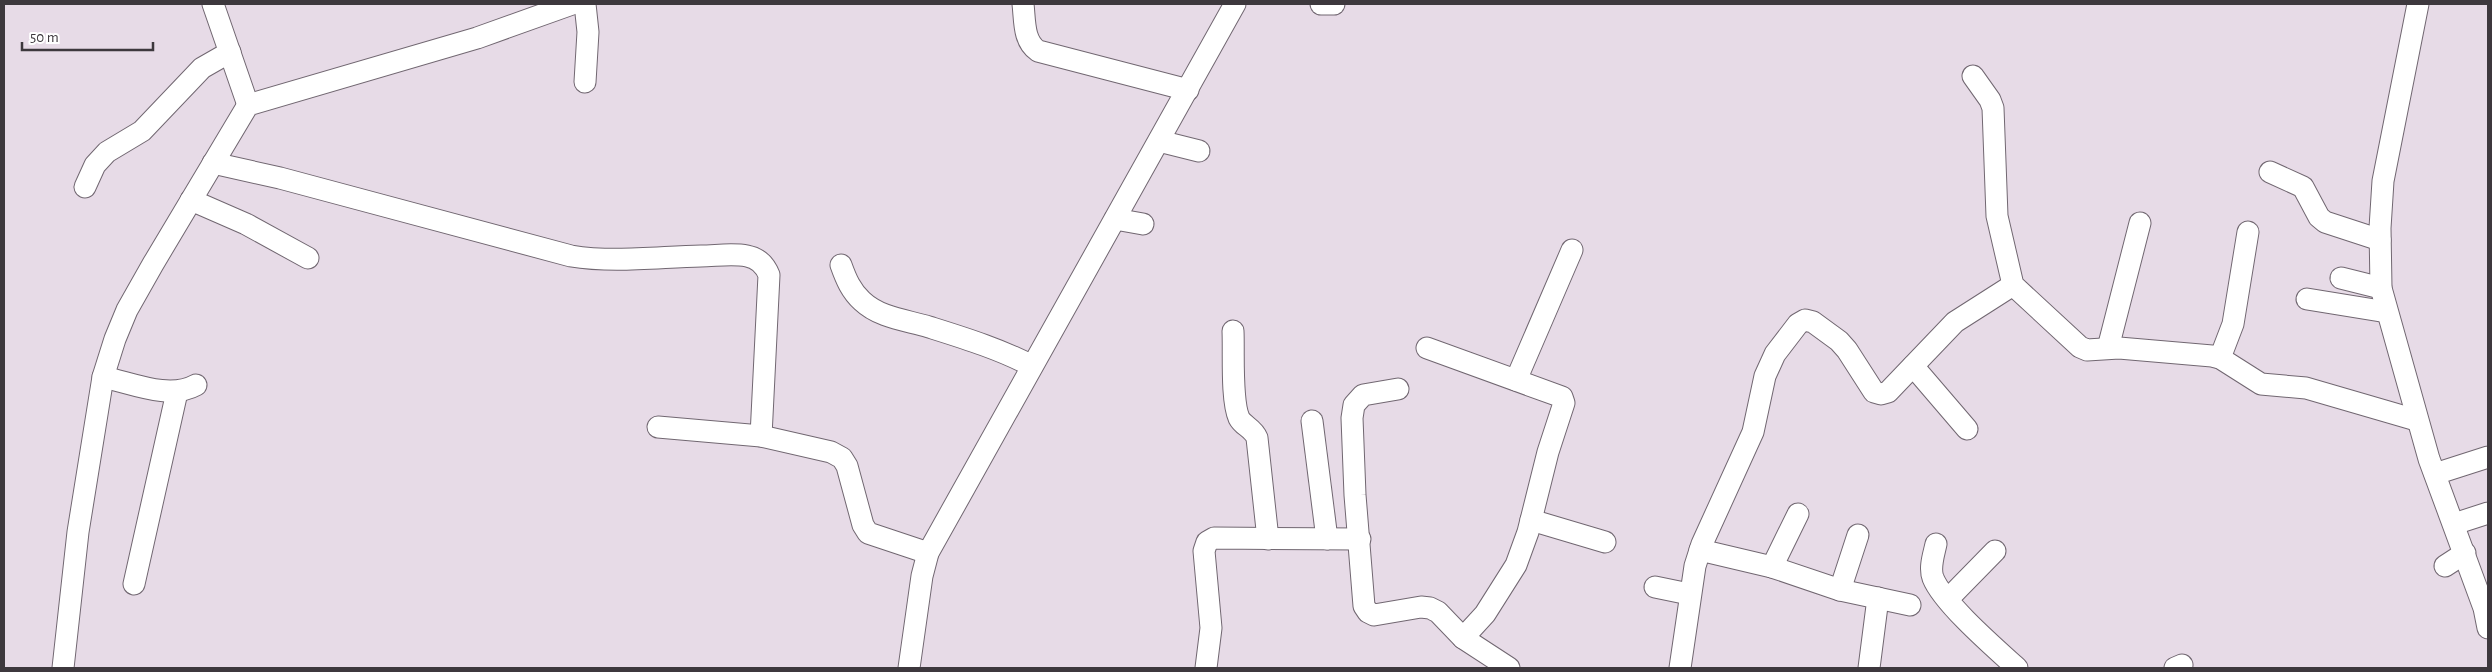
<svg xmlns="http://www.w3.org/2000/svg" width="2492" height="672" viewBox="0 0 2492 672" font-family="'Alegreya Sans',sans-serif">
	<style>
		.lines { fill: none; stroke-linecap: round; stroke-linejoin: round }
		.minor-casing { stroke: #716771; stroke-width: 23 }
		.minor { stroke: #fff; stroke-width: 21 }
	</style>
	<rect width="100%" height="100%" fill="#e7dbe7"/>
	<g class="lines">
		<defs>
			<g id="minor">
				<polyline points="213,4 248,105"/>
				<polyline points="585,4 588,32 585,82"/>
				<path d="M 1023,4 C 1025,20 1023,41 1038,51 L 1188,90"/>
				<polyline points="1321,4 1334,4"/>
				<polyline points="2418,4 2383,181 2380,228 2381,288 2429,459 2484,608 2488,628"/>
				<polyline points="1973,76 1990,100 1993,108 1997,216 2013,285 2080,347 2087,350 2119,348 2212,356 2220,358 2261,384 2306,388 2416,420"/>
				<polyline points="1159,141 1199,151"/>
				<path d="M 213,163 L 280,178 L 571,256 C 613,263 658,257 701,256 C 715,256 732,253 747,256 C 758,258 765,265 769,275 L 761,436"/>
				<polyline points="2270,172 2303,187 2319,217 2325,222 2380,240"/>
				<polyline points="85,187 95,165 107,152 142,131 202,68 230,52"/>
				<polyline points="191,200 246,224 308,258"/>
				<polyline points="1115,219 1143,224"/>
				<path d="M 841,265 C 846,279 851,291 862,301 C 880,318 906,320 929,327 C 964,338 1000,349 1032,366"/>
				<polyline points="2341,278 2381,288"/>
				<polyline points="2307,299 2387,312"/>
				<path d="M 1233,331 C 1234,352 1231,400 1239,418 C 1243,426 1253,428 1257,438 L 1268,539"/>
				<polyline points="1427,348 1562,397 1564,403 1548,452 1528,532 1516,565 1485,614 1463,638"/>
				<polyline points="2108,348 2140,223"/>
				<polyline points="2220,358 2233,324 2248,232"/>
				<polyline points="1913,366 1967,429"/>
				<path d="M 103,377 C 132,383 169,400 196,385"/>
				<polyline points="1516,380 1572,250"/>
				<polyline points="1398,389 1363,395 1354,405 1352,418 1355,495 1364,606 1368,612 1374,615 1421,607 1430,608 1438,612 1463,638 1509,668"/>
				<polyline points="1312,421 1327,539"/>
				<polyline points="658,427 761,436 831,452 842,458 847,466 863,525 868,533 928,553"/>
				<polyline points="2435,474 2488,457"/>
				<polyline points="1531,520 1605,542"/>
				<polyline points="2454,524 2488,513"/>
				<path d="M 1936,544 C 1934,554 1929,567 1933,578 C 1943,603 1995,648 2017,668"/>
				<polyline points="1700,550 1772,567 1840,590 1910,605"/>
				<polyline points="2445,566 2465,553"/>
				<polyline points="1772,567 1798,514"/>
				<polyline points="134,584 177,392"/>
				<polyline points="1655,587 1689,594"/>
				<polyline points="1840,590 1858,535"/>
				<polyline points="1948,599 1995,551"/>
				<polyline points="63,668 78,532 103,377 115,339 127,310 153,264 248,105 477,38 572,4"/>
				<polyline points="909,668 922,576 928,553 1235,4"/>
				<polyline points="1206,668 1211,628 1204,551 1207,542 1214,538 1360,539"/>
				<polyline points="1680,668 1695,566 1702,544 1753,432 1765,376 1775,354 1798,324 1805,320 1813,322 1839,341 1847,350 1874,392 1881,394 1888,392 1955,322 2013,285"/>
				<polyline points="1869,668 1878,598"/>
				<polyline points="2175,668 2182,665"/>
			</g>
		</defs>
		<!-- minor casing -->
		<use href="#minor" class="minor-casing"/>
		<!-- minor -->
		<use href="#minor" class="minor"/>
	</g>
	<!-- border -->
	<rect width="2492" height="672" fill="none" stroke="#3d383d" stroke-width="10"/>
	<!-- scale -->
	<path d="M22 42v8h131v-8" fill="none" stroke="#3d383d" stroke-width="2.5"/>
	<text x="30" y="42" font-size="15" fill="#3d383d" stroke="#ffffff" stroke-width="4" paint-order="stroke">50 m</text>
</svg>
